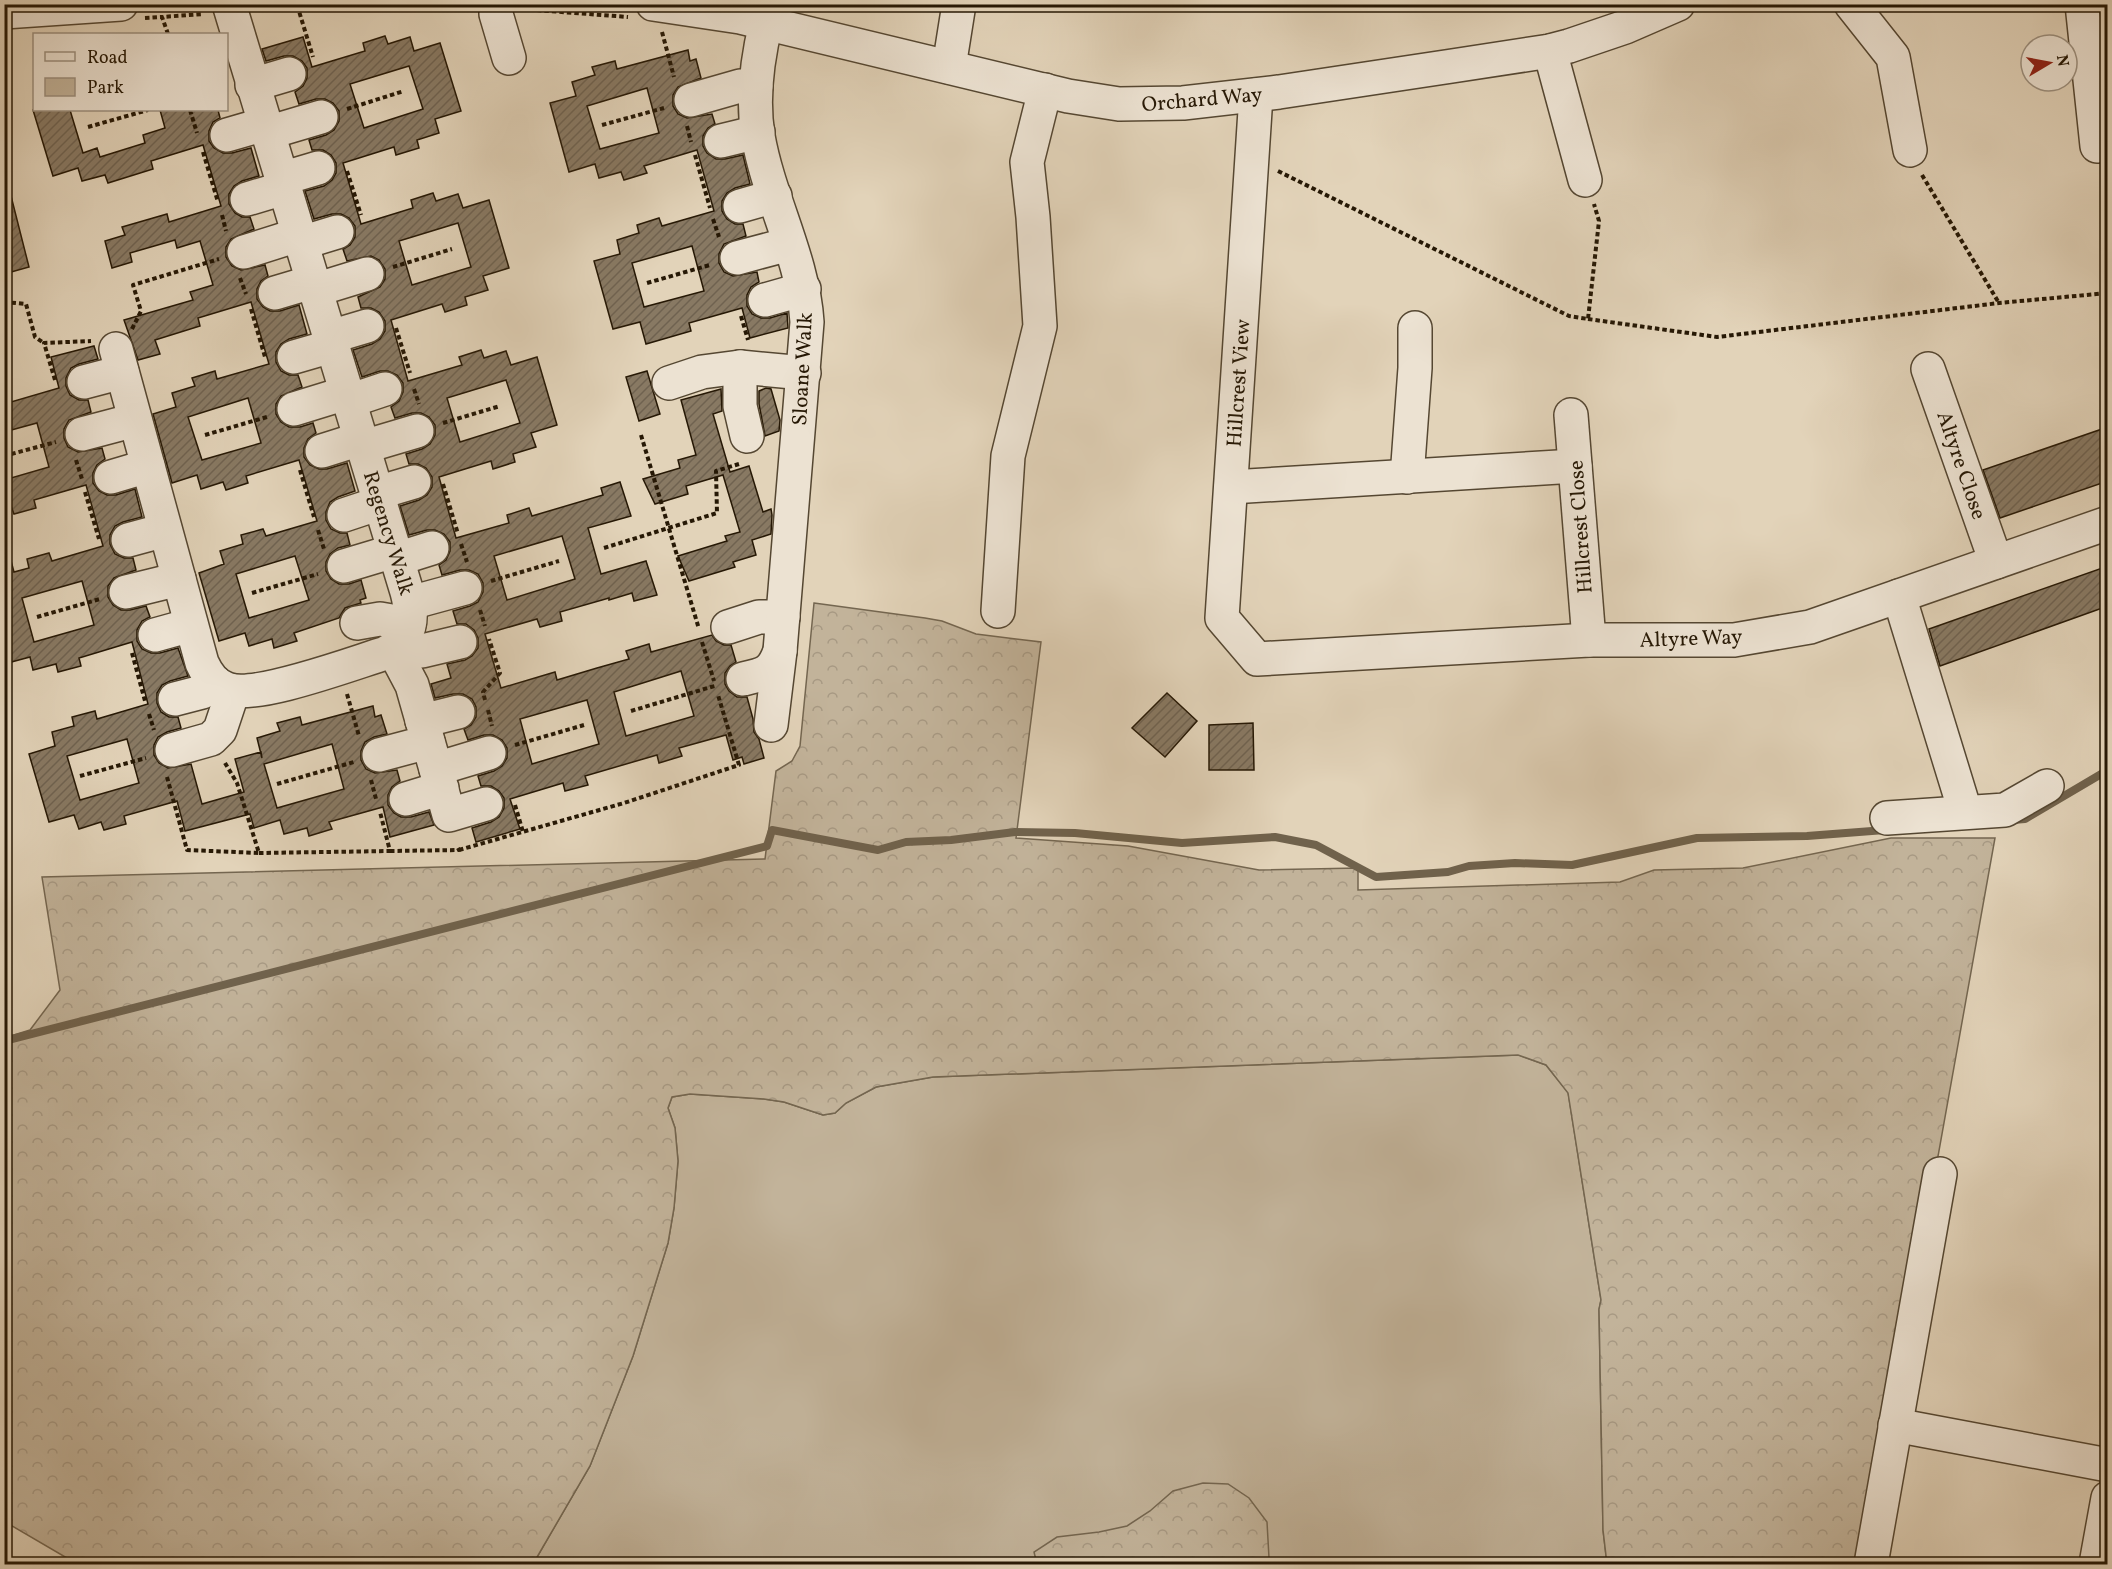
<svg xmlns="http://www.w3.org/2000/svg" width="2112" height="1569" viewBox="0 0 2112 1569" font-family="Vollkorn,serif">
	<style>
		.green { fill: #c2b39a; stroke: #746650; stroke-width: 1.5 }
		.forest { fill: url(#forest-crowns); stroke: #746650; stroke-width: 1.5 }
		.lines { fill: none; stroke-linecap: round; stroke-linejoin: round }
		.stream { stroke: #70624c; stroke-width: 8 }
		.building { fill: url(#building-hatch); stroke: #261805; stroke-width: 1.5; fill-rule: evenodd }
		.minor-casing { stroke: #554732; stroke-width: 36 }
		.path { stroke: #261805; stroke-width: 4; stroke-dasharray: 4.5 3; stroke-linecap: butt }
		.minor { stroke: #ece2d2; stroke-width: 33 }
		.labels { text-anchor: middle; stroke-width: 4.5; stroke-linejoin: round; paint-order: stroke }
		.street-label { font-size: 21px; fill: #261805; stroke: #ece2d2 }
	</style>
	<defs>
		<pattern id="forest-crowns" width="20" height="18" patternUnits="userSpaceOnUse" patternTransform="scale(1.5)"><rect width="20" height="18" fill="#c2b39a"/><path d="M2 6a3 3 0 1 1 6 0M12 15a3 3 0 1 1 6 0" fill="none" stroke="#a79983"/></pattern>
		<pattern id="building-hatch" width="6" height="6" patternUnits="userSpaceOnUse" patternTransform="scale(1.5)"><rect width="6" height="6" fill="#887963"/><path d="M-1 1l2-2M0 6l6-6M5 7l2-2" fill="none" stroke="#6f6250"/></pattern>
	</defs>
	<rect width="100%" height="100%" fill="#e2d3b9"/>
	<filter id="stains"><feTurbulence type="fractalNoise" baseFrequency=".00333" numOctaves="4"/><feColorMatrix values="0 0 0 0 .2 0 0 0 0 .09 0 0 0 0 .02 0 0 0 .5 -.17"/></filter>
	<radialGradient id="worn" r=".72"><stop offset=".6" stop-color="#630" stop-opacity="0"/><stop offset="1" stop-color="#630" stop-opacity=".3"/></radialGradient>
	<!-- green -->
	<polygon class="green" points="1519,1055 1546,1065 1568,1092 1601,1300 1599,1310 1603,1530 1607,1564 533,1564 590,1466 633,1356 668,1243 674,1208 678,1161 675,1128 668,1108 672,1097 690,1094 764,1099 784,1102 823,1115 835,1113 846,1103 876,1087 933,1077"/>
	<!-- forest -->
	<g class="forest">
		<polygon points="814,603 925,618 942,621 976,634 1041,642 1016,838 1128,846 1259,870 1358,868 1358,890 1620,882 1654,870 1743,868 1891,838 1995,838 1865,1564 1607,1564 1603,1530 1599,1309 1601,1300 1568,1093 1546,1065 1518,1055 933,1077 876,1087 846,1103 835,1113 823,1115 784,1102 764,1099 690,1094 672,1097 668,1108 675,1128 678,1161 674,1208 668,1243 633,1356 590,1466 533,1564 86,1564 72,1561 12,1526 5,1519 4,1038 30,1030 60,990 42,877 765,859 776,771 792,761 800,746"/>
		<polygon points="1203,1483 1228,1484 1249,1498 1267,1522 1269,1558 1267,1564 1037,1564 1034,1552 1057,1537 1099,1532 1127,1526 1150,1511 1173,1491"/>
	</g>
	<g class="lines">
		<!-- stream -->
		<g class="stream">
			<polyline points="2013,820 2025,819 2108,770"/>
			<polyline points="4,1041 767,846 772,830 878,850 906,842 951,840 1015,832 1075,833 1182,843 1275,837 1316,845 1376,877 1448,872 1469,866 1515,863 1572,865 1697,838 1807,836 1885,830"/>
		</g>
	</g>
	<!-- building -->
	<g class="building">
		<path d="M 385,36 L 388,44 L 410,37 L 414,51 L 440,43 L 461,111 L 435,119 L 439,133 L 417,140 L 419,148 L 396,155 L 394,147 L 343,163 L 361,224 L 413,208 L 411,200 L 433,193 L 436,201 L 458,194 L 463,208 L 489,200 L 509,268 L 483,276 L 488,290 L 465,297 L 467,305 L 445,312 L 442,304 L 391,320 L 408,381 L 462,365 L 459,357 L 481,350 L 484,358 L 506,351 L 511,365 L 537,357 L 557,425 L 531,433 L 536,447 L 513,454 L 515,462 L 493,469 L 491,461 L 439,477 L 456,538 L 509,523 L 507,515 L 529,508 L 532,516 L 603,495 L 601,488 L 620,482 L 631,516 L 588,528 L 601,574 L 646,561 L 657,595 L 634,601 L 632,593 L 609,600 L 609,598 L 560,612 L 562,621 L 540,627 L 537,619 L 485,634 L 501,688 L 555,672 L 557,680 L 597,668 L 629,659 L 626,651 L 649,644 L 651,652 L 712,635 L 716,641 L 724,645 L 731,645 L 736,662 L 730,666 L 725,673 L 725,684 L 729,691 L 737,697 L 747,697 L 753,719 L 754,732 L 759,739 L 764,758 L 744,764 L 742,757 L 733,760 L 726,735 L 679,748 L 682,756 L 659,763 L 657,755 L 585,776 L 588,785 L 565,791 L 563,783 L 510,799 L 520,829 L 476,842 L 472,828 L 491,822 L 499,817 L 504,808 L 504,798 L 499,791 L 491,786 L 481,786 L 478,776 L 494,771 L 502,766 L 507,758 L 507,748 L 502,740 L 493,735 L 484,735 L 468,740 L 464,729 L 471,725 L 476,717 L 476,707 L 472,699 L 463,694 L 453,694 L 435,698 L 431,684 L 451,678 L 447,664 L 465,660 L 472,656 L 478,648 L 478,638 L 474,630 L 466,624 L 457,624 L 453,611 L 470,606 L 478,602 L 483,592 L 483,583 L 478,574 L 469,570 L 460,570 L 442,575 L 439,565 L 446,560 L 450,551 L 450,542 L 444,534 L 435,530 L 427,530 L 409,535 L 400,506 L 419,500 L 427,495 L 432,487 L 432,477 L 426,468 L 418,464 L 409,464 L 406,454 L 422,449 L 430,444 L 435,435 L 435,425 L 429,417 L 421,413 L 412,413 L 395,418 L 391,407 L 399,401 L 403,392 L 403,383 L 397,375 L 388,371 L 380,371 L 362,377 L 353,350 L 372,344 L 380,339 L 385,331 L 385,321 L 379,312 L 371,308 L 361,308 L 358,297 L 380,287 L 385,279 L 385,269 L 379,260 L 371,256 L 347,261 L 343,249 L 350,245 L 355,237 L 355,226 L 349,218 L 341,214 L 332,214 L 314,219 L 305,191 L 324,186 L 332,180 L 336,173 L 336,163 L 331,155 L 323,150 L 312,150 L 309,140 L 326,135 L 334,130 L 339,121 L 339,111 L 333,103 L 325,99 L 316,99 L 299,104 L 295,92 L 303,86 L 307,78 L 307,68 L 302,61 L 293,56 L 284,56 L 266,61 L 262,49 L 303,37 L 312,67 L 365,51 L 363,43 ZM 409,66 L 423,109 L 364,128 L 350,84 ZM 458,223 L 471,267 L 412,285 L 399,241 ZM 506,380 L 520,423 L 460,442 L 447,398 ZM 562,536 L 575,579 L 507,600 L 494,556 ZM 681,671 L 694,716 L 626,736 L 614,692 ZM 587,700 L 599,744 L 532,764 L 520,719 Z"/>
		<path d="M 688,50 L 690,61 L 696,59 L 701,78 L 678,87 L 673,95 L 673,106 L 678,114 L 687,118 L 712,114 L 715,124 L 708,128 L 703,136 L 703,146 L 707,153 L 716,159 L 725,159 L 743,155 L 750,184 L 735,188 L 727,193 L 722,201 L 722,211 L 727,219 L 735,224 L 743,224 L 746,236 L 724,244 L 719,254 L 719,263 L 724,272 L 733,276 L 757,272 L 759,282 L 751,287 L 747,295 L 747,306 L 752,314 L 761,318 L 770,318 L 787,313 L 788,328 L 750,338 L 742,308 L 689,323 L 691,331 L 646,344 L 640,322 L 613,329 L 594,261 L 620,254 L 617,240 L 639,233 L 637,225 L 659,218 L 662,226 L 714,211 L 697,150 L 644,166 L 647,173 L 624,180 L 621,172 L 599,178 L 595,164 L 569,172 L 550,103 L 576,96 L 572,82 L 595,75 L 592,67 L 615,61 L 617,69 ZM 647,88 L 659,133 L 600,149 L 587,106 ZM 692,246 L 704,291 L 644,307 L 632,263 Z"/>
		<path d="M 33,110 L 70,110 L 83,153 L 97,148 L 100,157 L 145,143 L 143,135 L 165,128 L 160,110 L 218,110 L 220,118 L 213,122 L 209,131 L 209,141 L 214,148 L 223,153 L 232,153 L 251,148 L 259,176 L 242,181 L 234,186 L 229,194 L 229,204 L 235,213 L 242,217 L 250,217 L 254,229 L 231,239 L 226,247 L 226,257 L 232,266 L 241,270 L 265,265 L 268,276 L 261,281 L 257,289 L 257,299 L 263,307 L 270,311 L 280,311 L 299,305 L 307,334 L 289,339 L 281,344 L 276,352 L 276,362 L 281,371 L 289,375 L 298,375 L 302,387 L 281,396 L 276,404 L 276,414 L 281,422 L 289,427 L 300,427 L 313,423 L 316,433 L 308,439 L 304,448 L 304,457 L 310,465 L 319,469 L 327,469 L 347,463 L 355,491 L 338,497 L 330,502 L 326,512 L 326,520 L 331,529 L 340,533 L 347,533 L 350,545 L 338,548 L 330,554 L 326,562 L 326,571 L 331,579 L 339,584 L 349,584 L 361,580 L 366,598 L 360,600 L 361,603 L 345,608 L 339,618 L 294,633 L 297,641 L 274,648 L 272,639 L 249,646 L 245,633 L 219,641 L 199,573 L 224,564 L 220,551 L 243,544 L 241,535 L 263,529 L 266,536 L 317,521 L 299,460 L 246,476 L 248,483 L 226,490 L 223,482 L 201,489 L 197,475 L 172,483 L 153,414 L 176,407 L 172,393 L 195,386 L 192,378 L 215,371 L 217,379 L 269,364 L 251,302 L 198,318 L 200,326 L 155,340 L 160,354 L 138,360 L 124,320 L 193,300 L 190,292 L 213,285 L 200,241 L 177,248 L 175,240 L 130,253 L 132,262 L 112,268 L 105,241 L 125,235 L 122,227 L 167,214 L 169,222 L 221,206 L 203,145 L 151,161 L 153,169 L 108,183 L 105,175 L 82,181 L 78,168 L 53,176 ZM 248,398 L 261,443 L 202,460 L 188,417 ZM 295,556 L 309,600 L 249,618 L 236,574 Z"/>
		<polygon points="11,196 29,267 4,274 4,197"/>
		<path d="M 94,346 L 98,359 L 79,364 L 71,368 L 66,378 L 66,386 L 70,395 L 79,400 L 88,400 L 91,412 L 69,420 L 64,429 L 64,438 L 68,447 L 78,452 L 102,448 L 105,459 L 97,465 L 93,473 L 93,483 L 99,491 L 107,495 L 116,495 L 135,489 L 142,517 L 123,522 L 115,526 L 110,535 L 110,544 L 115,554 L 124,558 L 133,558 L 136,570 L 114,578 L 108,586 L 108,597 L 113,605 L 121,610 L 130,610 L 146,606 L 150,617 L 142,621 L 137,630 L 137,641 L 142,649 L 151,653 L 160,653 L 178,648 L 188,676 L 170,681 L 162,685 L 157,693 L 157,703 L 161,712 L 169,717 L 178,717 L 181,728 L 167,732 L 158,737 L 154,745 L 154,755 L 159,763 L 168,768 L 191,764 L 202,804 L 244,792 L 235,759 L 261,752 L 262,758 L 257,738 L 280,731 L 277,723 L 300,717 L 302,725 L 373,706 L 375,717 L 381,715 L 387,734 L 374,737 L 365,742 L 361,751 L 361,760 L 366,769 L 375,773 L 397,770 L 400,781 L 392,787 L 388,795 L 388,805 L 394,813 L 401,817 L 411,817 L 429,812 L 434,825 L 390,837 L 383,807 L 329,822 L 332,829 L 309,836 L 307,828 L 284,834 L 280,820 L 254,828 L 250,814 L 185,831 L 177,801 L 124,816 L 126,824 L 104,830 L 101,822 L 79,829 L 74,815 L 49,822 L 29,754 L 55,746 L 52,732 L 74,726 L 72,717 L 95,711 L 97,719 L 148,704 L 132,642 L 79,658 L 81,666 L 58,672 L 56,664 L 33,670 L 30,657 L 4,664 L 4,557 L 10,557 L 14,572 L 29,568 L 27,559 L 49,553 L 52,561 L 103,546 L 86,485 L 34,500 L 36,508 L 14,514 L 11,506 L 4,508 L 4,480 L 49,467 L 37,423 L 4,432 L 4,404 L 59,388 L 51,357 ZM 82,581 L 94,625 L 34,642 L 22,598 ZM 127,739 L 139,783 L 80,800 L 67,756 ZM 332,744 L 344,789 L 277,808 L 264,764 Z"/>
		<polygon points="647,371 660,414 639,421 626,377"/>
		<polygon points="766,388 771,389 780,420 779,431 765,436 759,404 759,391"/>
		<polygon points="721,389 722,411 713,414 730,472 749,466 763,512 771,509 772,515 771,534 752,540 756,555 733,562 735,567 689,581 678,556 727,541 725,536 740,532 723,475 686,486 688,494 655,504 643,479 680,468 678,460 696,455 681,400"/>
		<polygon points="2102,429 2108,445 2108,481 2000,518 1983,470"/>
		<polygon points="2108,566 2108,606 1940,666 1929,629"/>
		<polygon points="1167,693 1197,721 1165,757 1132,728"/>
		<polygon points="1253,723 1254,770 1209,770 1209,725"/>
	</g>
	<g class="lines">
		<defs>
			<g id="minor">
				<polyline points="496,4 496,14 509,58"/>
				<polyline points="653,4 740,17 1068,96 1119,104 1183,103 1279,92 1452,66 1550,51 1569,46 1625,27 1678,4"/>
				<polyline points="1851,4 1893,57 1910,150"/>
				<polyline points="2082,4 2097,146"/>
				<polyline points="4,12 121,4"/>
				<polyline points="1550,51 1585,180"/>
				<polyline points="949,67 959,4"/>
				<polyline points="252,85 289,74"/>
				<polyline points="1256,95 1222,618 1257,659 1589,640 1734,640 1810,627 2108,523"/>
				<polyline points="691,100 740,86 756,86"/>
				<polyline points="267,133 321,117"/>
				<polyline points="227,135 265,124"/>
				<polyline points="721,141 758,132"/>
				<polyline points="281,179 318,168"/>
				<polyline points="247,199 284,188"/>
				<polyline points="740,206 775,196"/>
				<polyline points="301,243 337,232"/>
				<polyline points="244,252 298,235"/>
				<polyline points="737,258 789,244"/>
				<polyline points="315,290 367,274"/>
				<polyline points="275,293 312,282"/>
				<polyline points="765,300 804,289"/>
				<polyline points="330,337 367,326"/>
				<path d="M 116,349 L 202,663 C 207,674 214,685 227,689 C 255,700 353,663 386,653 C 411,640 414,618 407,592 L 229,4"/>
				<polyline points="294,357 332,346"/>
				<polyline points="740,367 740,406 747,436"/>
				<polyline points="1928,369 1996,562"/>
				<polyline points="84,382 122,372"/>
				<polyline points="669,383 702,372 740,367 804,373"/>
				<polyline points="349,401 385,389"/>
				<polyline points="294,409 346,393"/>
				<polyline points="1571,415 1589,640"/>
				<polyline points="82,434 135,420"/>
				<polyline points="363,447 417,431"/>
				<polyline points="322,451 360,439"/>
				<polyline points="111,477 148,466"/>
				<polyline points="1407,477 1415,368 1415,328"/>
				<polyline points="1231,487 1575,466"/>
				<polyline points="377,493 414,482"/>
				<polyline points="344,515 380,503"/>
				<polyline points="128,540 165,530"/>
				<polyline points="397,559 432,548"/>
				<polyline points="344,566 394,551"/>
				<polyline points="126,592 179,579"/>
				<polyline points="1899,596 1965,811"/>
				<polyline points="410,603 465,588"/>
				<polyline points="998,611 1008,456 1040,326 1033,217 1027,162 1045,90"/>
				<polyline points="357,623 380,619 409,624"/>
				<polyline points="728,627 759,617 783,617"/>
				<polyline points="155,635 191,625"/>
				<polyline points="399,645 422,651 460,642"/>
				<polyline points="393,649 412,685 449,815 486,804"/>
				<path d="M 743,679 C 765,674 772,673 780,651 L 807,322 C 803,258 769,199 758,136 C 752,99 757,60 766,23"/>
				<polyline points="175,699 202,692 216,683"/>
				<polyline points="422,721 458,712"/>
				<polyline points="771,725 780,651"/>
				<polyline points="172,750 211,739 220,730 233,691"/>
				<polyline points="379,755 428,742"/>
				<polyline points="436,769 489,753"/>
				<polyline points="406,799 442,788"/>
				<polyline points="1887,818 2005,810 2047,786"/>
				<polyline points="1895,1425 2108,1465"/>
				<polyline points="1871,1564 1940,1174"/>
				<polyline points="2096,1564 2108,1498"/>
			</g>
		</defs>
		<!-- minor casing -->
		<use href="#minor" class="minor-casing"/>
		<!-- path -->
		<g class="path">
			<polyline points="423,4 470,6"/>
			<polyline points="298,8 359,4"/>
			<polyline points="522,9 628,17"/>
			<polyline points="258,10 298,8 313,57"/>
			<polyline points="145,18 162,17"/>
			<polyline points="662,32 674,77"/>
			<polyline points="168,34 162,17 203,14"/>
			<polyline points="347,109 404,91"/>
			<polyline points="190,110 197,133"/>
			<polyline points="602,125 664,108"/>
			<polyline points="687,126 691,142"/>
			<polyline points="88,127 148,110"/>
			<polyline points="203,152 218,202"/>
			<polyline points="695,155 710,208"/>
			<polyline points="347,171 361,215"/>
			<polyline points="1278,171 1569,316 1588,319 1599,221 1594,204"/>
			<polyline points="1922,175 1999,303"/>
			<polyline points="222,215 226,231"/>
			<polyline points="713,219 719,237"/>
			<polyline points="393,267 452,249"/>
			<polyline points="240,278 246,294"/>
			<polyline points="647,283 710,265"/>
			<polyline points="4,302 26,304 35,337 44,343"/>
			<polyline points="251,309 265,357"/>
			<polyline points="741,316 748,340"/>
			<polyline points="1588,319 1717,337 1999,303 2108,293"/>
			<polyline points="396,328 410,373"/>
			<polyline points="132,329 141,311 133,285 219,259"/>
			<polyline points="55,380 44,343 91,341"/>
			<polyline points="414,389 419,404"/>
			<polyline points="443,423 500,406"/>
			<polyline points="205,435 267,417"/>
			<polyline points="641,435 699,629"/>
			<polyline points="4,456 56,442"/>
			<polyline points="76,460 82,479"/>
			<polyline points="300,470 314,517"/>
			<polyline points="443,484 458,534"/>
			<polyline points="85,492 99,539"/>
			<polyline points="318,530 324,549"/>
			<polyline points="461,544 467,562"/>
			<polyline points="604,548 717,513 716,471 739,464"/>
			<polyline points="491,581 559,561"/>
			<polyline points="252,593 318,574"/>
			<polyline points="480,610 485,626"/>
			<polyline points="37,617 100,599"/>
			<polyline points="702,642 714,681"/>
			<polyline points="132,653 145,701"/>
			<polyline points="347,694 359,736"/>
			<polyline points="485,700 483,692 500,673 489,639"/>
			<polyline points="488,710 492,726"/>
			<polyline points="631,711 711,687 715,686 716,688"/>
			<polyline points="149,714 154,730"/>
			<polyline points="515,745 584,725"/>
			<polyline points="80,776 146,758"/>
			<polyline points="167,777 187,850 259,853 237,783 225,763"/>
			<polyline points="371,780 376,799"/>
			<polyline points="277,784 354,762"/>
			<polyline points="515,805 523,832"/>
			<polyline points="459,850 624,803 739,765 718,695"/>
			<polyline points="390,851 459,850 458,848"/>
			<polyline points="259,853 390,851 380,812"/>
		</g>
		<!-- minor -->
		<use href="#minor" class="minor"/>
	</g>
	<g class="labels">
		<!-- street labels -->
		<g class="street-label">
			<text transform="translate(1202 99) rotate(-5)" y="7">Orchard Way</text>
			<text transform="translate(802 369) rotate(-87)" y="7">Sloane Walk</text>
			<text transform="translate(1238 383) rotate(-86)" y="7">Hillcrest View</text>
			<text transform="translate(1962 465) rotate(71)" y="7">Altyre Close</text>
			<text transform="translate(1580 527) rotate(-94)" y="7">Hillcrest Close</text>
			<text transform="translate(389 533) rotate(73)" y="7">Regency Walk</text>
			<text transform="translate(1691 638) rotate(-2)" y="7">Altyre Way</text>
		</g>
	</g>
	<!-- margin -->
	<rect width="2112" height="1569" fill="none" stroke="#e2d3b9" stroke-width="24"/>
	<rect x="6" y="6" width="2100" height="1557" fill="none" stroke="#261805" stroke-width="3"/>
	<rect x="12" y="12" width="2088" height="1545" fill="none" stroke="#261805" stroke-width="1.5"/>
	<!-- legend -->
	<rect x="33" y="33" width="195" height="78" fill="#ece2d2" stroke="#9d9180" stroke-width="1.5"/>
	<rect x="45" y="52" width="30" height="9" fill="#ece2d2" stroke="#9d9180" stroke-width="1.5"/>
	<text x="87" y="63" font-size="18" fill="#261805">Road</text>
	<rect x="45" y="78" width="30" height="18" fill="#c2b39a" stroke="#9d9180" stroke-width="1.5"/>
	<text x="87" y="93" font-size="18" fill="#261805">Park</text>
	<!-- north arrow -->
	<g transform="translate(2049 63) rotate(80)"><circle r="28" fill="#ece2d2" stroke="#9d9180" stroke-width="1.5"/>
	<path d="M0-4.5L10 22L0 15L-10 22Z" fill="#8f2418"/>
	<text y="-9" font-size="16" font-weight="bold" text-anchor="middle" fill="#261805">N</text>
	</g>
	<rect width="100%" height="100%" filter="url(#stains)"/>
	<rect width="100%" height="100%" fill="url(#worn)"/>
</svg>
